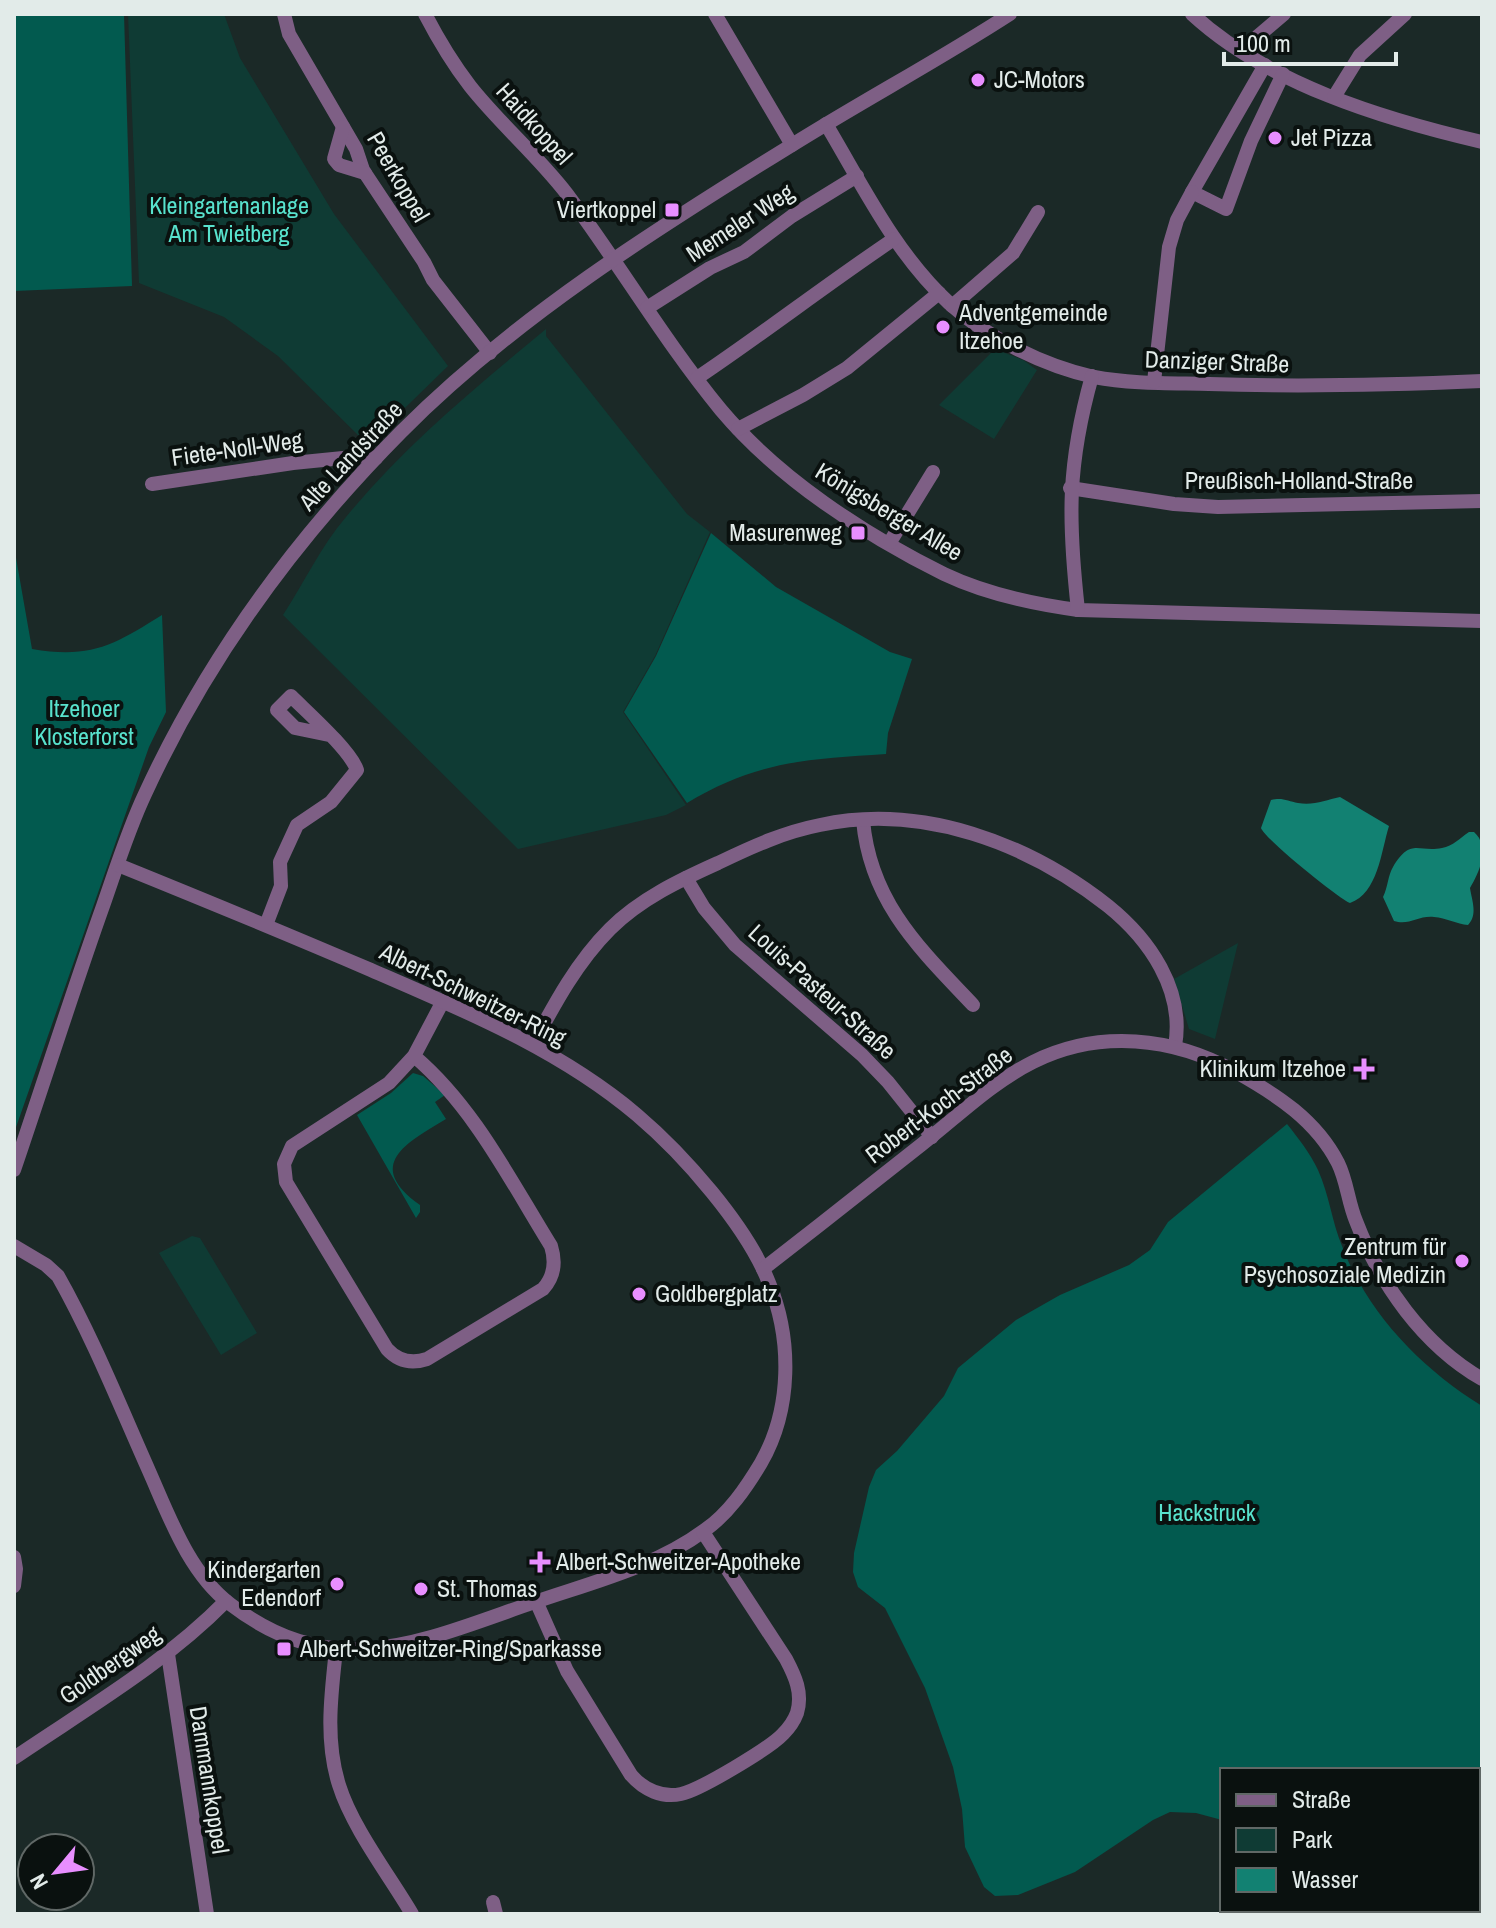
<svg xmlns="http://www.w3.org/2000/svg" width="1496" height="1928" viewBox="0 0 1496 1928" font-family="'Archivo Narrow',sans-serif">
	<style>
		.green { fill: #0f3b34 }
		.forest { fill: #025a4f }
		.water { fill: #128172 }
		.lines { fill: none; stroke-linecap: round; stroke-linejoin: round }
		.minor { stroke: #7e5f85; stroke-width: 14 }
		.poi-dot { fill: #e88eff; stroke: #0a110f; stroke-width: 3 }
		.labels { text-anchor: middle; stroke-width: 8; stroke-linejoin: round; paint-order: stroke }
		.poi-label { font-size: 24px; fill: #e2ebe9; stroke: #0a110f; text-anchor: start }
		.street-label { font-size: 24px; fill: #e2ebe9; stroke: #0a110f }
		.park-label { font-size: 24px; fill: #58e2cd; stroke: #0a110f }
	</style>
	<rect width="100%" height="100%" fill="#1b2927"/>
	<!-- green -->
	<g class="green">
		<polygon points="128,14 224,14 240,58 334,214 448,366 372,440 361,438 278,356 224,317 139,283"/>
		<path d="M 546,329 L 546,336 L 687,514 L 710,532 L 655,656 L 623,712 L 686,805 L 666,815 L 518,849 L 283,615 C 304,583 321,546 346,517 C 404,446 476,387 546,329 Z"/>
		<polygon points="995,349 1023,360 1037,370 994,439 939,405"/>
		<polygon points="1238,943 1215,1039 1189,1029 1174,979"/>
		<polygon points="192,1236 200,1238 257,1333 221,1355 159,1253"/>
	</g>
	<!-- forest -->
	<g class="forest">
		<polygon points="14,14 124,14 132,286 14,291"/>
		<path d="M 711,533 L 776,587 L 890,652 L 912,659 L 888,733 L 886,754 C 808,759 756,761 687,803 L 624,712 L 656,656 Z"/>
		<path d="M 15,552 L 32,649 C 91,659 114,645 162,615 L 166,712 L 149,747 L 14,1133 Z"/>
		<path d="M 413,1073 L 423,1076 L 445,1095 L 435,1102 L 446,1119 C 406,1143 364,1165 420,1205 L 420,1212 L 416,1218 L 357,1115 L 391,1093 Z"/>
		<path d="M 1287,1124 C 1299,1139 1310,1153 1318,1170 C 1329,1194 1332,1222 1342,1246 C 1368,1314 1421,1368 1482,1406 L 1482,1854 L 1478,1855 L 1478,1770 L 1222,1770 L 1222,1820 L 1196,1813 L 1170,1812 L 1153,1820 L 1075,1872 L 1018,1895 L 995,1896 L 984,1887 L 965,1847 L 962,1809 L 953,1767 L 925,1688 L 885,1608 L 858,1587 L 853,1572 L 854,1553 L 869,1487 L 876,1470 L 897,1451 L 944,1396 L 958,1368 L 1016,1320 L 1060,1295 L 1129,1265 L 1150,1250 L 1168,1222 Z"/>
	</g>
	<!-- water -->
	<g class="water">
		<path d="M 1340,797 L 1389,826 C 1381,852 1378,893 1350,903 C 1338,898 1264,838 1261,828 L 1271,800 C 1282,797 1288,801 1298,803 C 1313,806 1326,800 1340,797 Z"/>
		<path d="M 1469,832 L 1474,832 C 1491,847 1479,873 1470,888 C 1472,901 1478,915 1468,925 C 1457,924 1446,918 1434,917 C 1419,915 1409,926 1394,921 L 1383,897 C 1388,887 1388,875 1393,867 C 1411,837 1418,853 1442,848 C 1453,846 1460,838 1469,832 Z"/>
	</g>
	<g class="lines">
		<!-- minor -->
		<g class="minor">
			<polyline points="284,14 289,34 356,149 363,170 424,262 433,280 490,353"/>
			<path d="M 425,14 C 438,39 453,64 470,86 C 500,124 537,155 567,194 C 620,265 665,342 721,410 C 778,478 865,535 944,574 C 986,594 1033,604 1078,610 L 1482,621"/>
			<polyline points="715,14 792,145"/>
			<path d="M 1192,14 C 1268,84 1383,119 1482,142"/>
			<polyline points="1246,54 1258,36 1284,14"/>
			<polyline points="1265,65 1192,192 1226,209 1251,141 1283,74"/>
			<polyline points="1334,97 1360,55 1405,14"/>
			<path d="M 826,124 C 863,186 895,253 949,303 C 987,338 1044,366 1094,377 C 1131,384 1171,383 1209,384 C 1300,387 1391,385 1482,381"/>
			<polyline points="343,127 334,159 339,165 365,173"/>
			<polyline points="952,306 1013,253 1038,212"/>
			<polyline points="647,308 710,268 744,252 792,216 857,176"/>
			<path d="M 697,378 C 764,333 827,284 894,239"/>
			<polyline points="1154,382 1169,247 1177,220 1192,192"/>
			<polyline points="738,429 803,395 847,368 939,293"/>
			<polyline points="152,484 293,463 363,456 376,458"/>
			<polyline points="1070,488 1174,504 1218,507 1482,501"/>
			<polyline points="890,542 933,472"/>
			<path d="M 1078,610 C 1068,520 1067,465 1092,376"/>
			<path d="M 863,820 C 870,902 920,949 973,1005"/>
			<polyline points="686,878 704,908 735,945 862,1055 888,1082 932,1137"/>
			<path d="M 266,925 L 281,886 L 280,862 L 297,825 L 331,802 L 357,770 C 350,750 308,713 291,696 L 277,710 L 295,728 L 329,735"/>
			<path d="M 533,1044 C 555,1003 577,962 610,929 C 640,899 680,880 718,863 C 751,847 784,832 820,825 C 922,803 1028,843 1108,906 C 1149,939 1185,990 1175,1046"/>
			<path d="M 414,1056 C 474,1107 510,1180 551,1246 C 556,1262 554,1277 543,1289 L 427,1359 C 412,1364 398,1361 387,1349 L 286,1182 L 284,1164 L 292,1146 L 389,1083 L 414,1056 L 443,1001"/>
			<path d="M 14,1170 C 44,1082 72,993 103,906 C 116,869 128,830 145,794 C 207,659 297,537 401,432 C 514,318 656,229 792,145 C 864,100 939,60 1010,14"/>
			<path d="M 14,1246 L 46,1265 L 58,1276 C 93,1338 120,1406 149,1471 C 169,1516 189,1573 230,1604 C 335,1685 424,1640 535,1602 C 593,1582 655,1567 705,1530 C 729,1513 746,1488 761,1463 C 792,1409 792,1339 769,1283 C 747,1226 683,1154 637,1115 C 559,1049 463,1010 371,970 C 287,934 202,899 118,865"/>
			<path d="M 763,1269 C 816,1228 868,1187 921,1145 C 957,1117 991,1083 1033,1062 C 1099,1029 1173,1037 1236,1072 C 1277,1095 1316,1120 1338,1163 C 1347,1181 1348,1202 1356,1221 C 1380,1284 1423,1345 1482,1379"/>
			<polyline points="14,1557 16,1569 14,1586"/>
			<path d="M 536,1601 L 567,1671 L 631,1775 C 644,1790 662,1798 681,1794 C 700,1790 770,1748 783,1734 C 789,1728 794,1721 797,1713 C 803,1693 795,1676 786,1659 L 703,1532"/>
			<path d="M 336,1650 C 331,1695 325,1741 339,1785 C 352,1827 389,1875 412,1914"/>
			<polyline points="168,1654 207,1914"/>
			<path d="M 14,1758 C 86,1709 164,1664 226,1601"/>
			<polyline points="493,1902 496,1914"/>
		</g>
	</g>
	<!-- markers -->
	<g class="poi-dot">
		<circle cx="978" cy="80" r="8"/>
		<circle cx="1275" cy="138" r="8"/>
		<rect x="664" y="202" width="16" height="16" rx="4"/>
		<circle cx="943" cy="327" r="8"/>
		<rect x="850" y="525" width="16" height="16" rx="4"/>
		<path d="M1360 1057h8v8h8v8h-8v8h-8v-8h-8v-8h8z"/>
		<circle cx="1462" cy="1261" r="8"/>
		<circle cx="639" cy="1294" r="8"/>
		<path d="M536 1550h8v8h8v8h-8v8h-8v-8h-8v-8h8z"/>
		<circle cx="337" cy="1584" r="8"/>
		<circle cx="421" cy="1589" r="8"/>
		<rect x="276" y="1641" width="16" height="16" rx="4"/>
	</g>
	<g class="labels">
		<!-- poi labels -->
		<g class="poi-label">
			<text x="994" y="88">JC-Motors</text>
			<text x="1291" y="146">Jet Pizza</text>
			<text x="656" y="218" text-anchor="end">Viertkoppel</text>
			<text x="959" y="321">Adventgemeinde<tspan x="959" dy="28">Itzehoe</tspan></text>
			<text x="842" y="541" text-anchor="end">Masurenweg</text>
			<text x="1346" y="1077" text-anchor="end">Klinikum Itzehoe</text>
			<text x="1446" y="1255" text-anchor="end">Zentrum für<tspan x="1446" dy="28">Psychosoziale Medizin</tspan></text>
			<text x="655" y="1302">Goldbergplatz</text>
			<text x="556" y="1570">Albert-Schweitzer-Apotheke</text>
			<text x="321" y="1578" text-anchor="end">Kindergarten<tspan x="321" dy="28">Edendorf</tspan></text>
			<text x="437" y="1597">St. Thomas</text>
			<text x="300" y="1657">Albert-Schweitzer-Ring/Sparkasse</text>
		</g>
		<!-- street labels -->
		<g class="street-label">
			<text transform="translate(534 124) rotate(48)" y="8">Haidkoppel</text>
			<text transform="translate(398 177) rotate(60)" y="8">Peerkoppel</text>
			<text transform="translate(740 223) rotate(-33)" y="8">Memeler Weg</text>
			<text transform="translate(1217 362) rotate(2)" y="8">Danziger Straße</text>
			<text transform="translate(237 449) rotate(-8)" y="8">Fiete-Noll-Weg</text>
			<text transform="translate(351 456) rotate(-47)" y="8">Alte Landstraße</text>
			<text x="1299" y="489">Preußisch-Holland-Straße</text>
			<text transform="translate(889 512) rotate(31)" y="8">Königsberger Allee</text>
			<text transform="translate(822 992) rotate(42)" y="8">Louis-Pasteur-Straße</text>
			<text transform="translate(473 995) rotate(26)" y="8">Albert-Schweitzer-Ring</text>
			<text transform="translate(939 1105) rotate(-37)" y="8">Robert-Koch-Straße</text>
			<text transform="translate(110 1665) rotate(-35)" y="8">Goldbergweg</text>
			<text transform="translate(209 1780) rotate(81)" y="8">Dammannkoppel</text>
		</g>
		<!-- park labels -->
		<g class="park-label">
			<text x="229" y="214">Kleingartenanlage<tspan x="229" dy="28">Am Twietberg</tspan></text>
			<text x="84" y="717">Itzehoer<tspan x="84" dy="28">Klosterforst</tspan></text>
			<text x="1207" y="1521">Hackstruck</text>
		</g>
	</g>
	<!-- border -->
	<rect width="1496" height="1928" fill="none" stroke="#e2ebe9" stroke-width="32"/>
	<!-- legend -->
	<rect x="1220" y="1768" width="260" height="144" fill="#0a110f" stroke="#606866" stroke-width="2"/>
	<rect x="1236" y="1794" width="40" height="12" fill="#7e5f85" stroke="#606866" stroke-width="2"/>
	<text x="1292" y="1808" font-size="24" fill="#e2ebe9">Straße</text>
	<rect x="1236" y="1828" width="40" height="24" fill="#0f3b34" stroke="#606866" stroke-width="2"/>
	<text x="1292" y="1848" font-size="24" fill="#e2ebe9">Park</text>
	<rect x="1236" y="1868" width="40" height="24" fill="#128172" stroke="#606866" stroke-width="2"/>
	<text x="1292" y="1888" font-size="24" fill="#e2ebe9">Wasser</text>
	<!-- north arrow -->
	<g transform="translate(56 1872) rotate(241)"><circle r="38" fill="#0a110f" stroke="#606866" stroke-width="2"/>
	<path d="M0-6L14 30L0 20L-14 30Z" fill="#e88eff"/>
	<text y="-12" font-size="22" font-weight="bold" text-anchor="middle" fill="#e2ebe9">N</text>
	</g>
	<!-- scale -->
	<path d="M1224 52v12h172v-12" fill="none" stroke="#e2ebe9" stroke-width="4"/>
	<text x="1236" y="52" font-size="24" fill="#e2ebe9" stroke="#0a110f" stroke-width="6" paint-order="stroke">100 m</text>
</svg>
